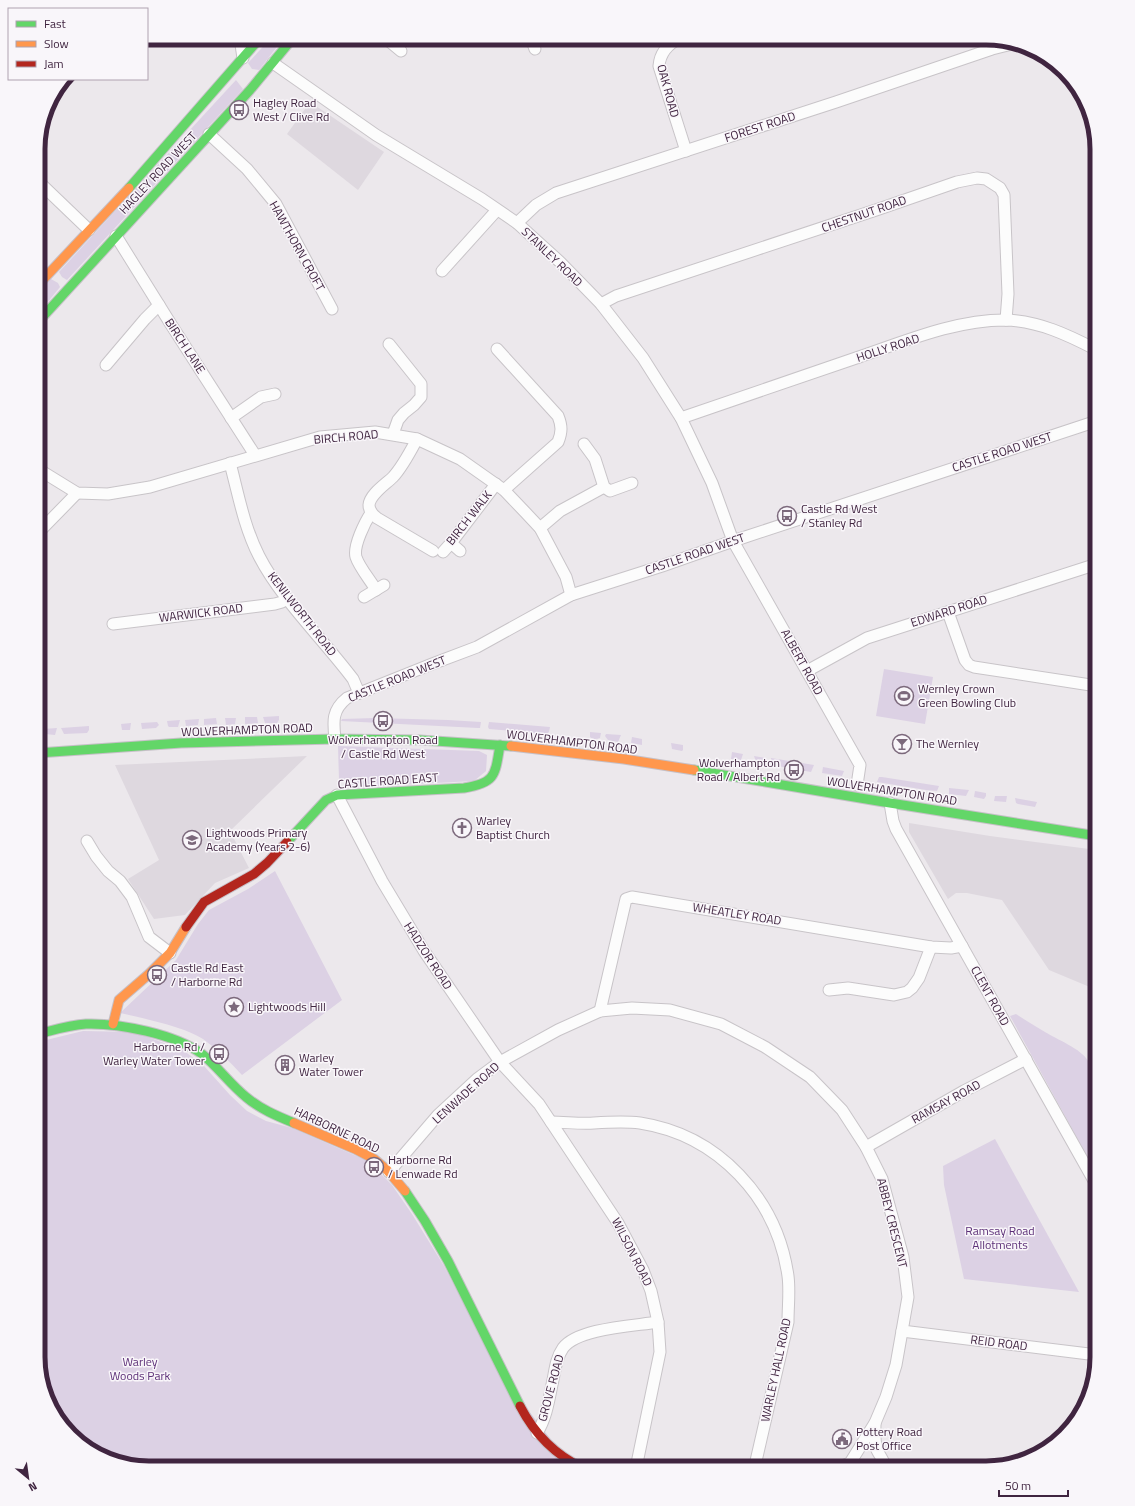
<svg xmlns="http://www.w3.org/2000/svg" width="1135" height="1506" viewBox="0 0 1135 1506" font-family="'Titillium Web',sans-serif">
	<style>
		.built { fill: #ded8df }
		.green { fill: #dcd1e4 }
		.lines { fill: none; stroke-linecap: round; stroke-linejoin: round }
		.street-casing { stroke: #c8c4c8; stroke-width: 13 }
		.fast-casing { stroke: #c6c0c7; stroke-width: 11 }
		.slow-casing { stroke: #c6c0c7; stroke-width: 11 }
		.jam-casing { stroke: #c6c0c7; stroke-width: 11 }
		.street { stroke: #fcfcfc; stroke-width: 11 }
		.fast { stroke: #63d668; stroke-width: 9 }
		.slow { stroke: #ff974d; stroke-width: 9 }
		.jam { stroke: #b3261e; stroke-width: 9 }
		.labels { text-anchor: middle; stroke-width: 3; stroke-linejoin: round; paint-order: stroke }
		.street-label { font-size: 12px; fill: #402540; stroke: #f9f6fa }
		.poi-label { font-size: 12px; fill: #402540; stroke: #f9f6fa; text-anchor: start }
		.park-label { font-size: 12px; fill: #5c2f77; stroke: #f9f6fa }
		.rim { fill: none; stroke: #402540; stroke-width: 5 }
	</style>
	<rect width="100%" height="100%" fill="#ece8ec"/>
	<!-- built -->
	<g class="built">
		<polygon points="310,102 384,152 358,190 287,134"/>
		<polygon points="307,756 230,831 249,868 215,883 185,915 154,919 128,879 159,860 115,765"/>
		<polygon points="909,823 990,836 1097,850 1097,990 1049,970 1002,900 967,893 956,893 948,899 909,832"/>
	</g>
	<!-- green -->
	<g class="green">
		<polygon points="270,39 275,39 280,43 259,70 252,69 248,63"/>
		<polygon points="236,80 243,89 67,280 62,277 59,272"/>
		<polygon points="51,279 58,283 60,287 38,314 38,292"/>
		<polygon points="884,669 933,677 925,724 876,716"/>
		<polygon points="279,716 279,720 277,723 265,723 263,717"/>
		<polygon points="245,717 257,717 258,723 245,724"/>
		<polygon points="216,718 217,724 204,725 204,719"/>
		<polygon points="225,718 236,718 235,724 226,725"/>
		<polygon points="375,718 448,720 481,722 480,728 478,728 341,721 342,719"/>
		<polygon points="199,719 198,725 186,726 185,720"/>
		<polygon points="180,720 178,727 169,727 168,726 167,721"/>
		<polygon points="157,722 159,725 156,728 142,729 141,723"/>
		<polygon points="489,722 550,727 549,732 546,734 489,729 488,727"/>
		<polygon points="131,723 130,730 122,730 121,724"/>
		<polygon points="89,726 89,730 87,733 64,734 61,728"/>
		<polygon points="57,728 55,735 45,734 43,729"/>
		<path d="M 590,732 L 601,733 L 600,738 C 597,739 593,740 590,737 Z"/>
		<polygon points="606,734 621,735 618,742 608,740 605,736"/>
		<polygon points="632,737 642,739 642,745 631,743"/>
		<polygon points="671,743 683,745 683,750 682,751 672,749"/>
		<polygon points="338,746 479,751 487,755 486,771 474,781 357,787 339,780"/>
		<polygon points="732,752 743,754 741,760 731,759"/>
		<polygon points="754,756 766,758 766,762 764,765 756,762"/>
		<polygon points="771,758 814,765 811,772 772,765 771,764"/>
		<polygon points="823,767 844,771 842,776 822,773"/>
		<polygon points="879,777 882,777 939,786 937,791 926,790 877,782"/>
		<polygon points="949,788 969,790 966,796 949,794"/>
		<polygon points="975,791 986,793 986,796 984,799 974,797"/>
		<polygon points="995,796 1007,796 1006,802 994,801"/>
		<polygon points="1015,798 1037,802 1035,807 1018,804 1016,803"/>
		<path d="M 275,871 L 342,1000 L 242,1075 C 230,1062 217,1049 203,1039 C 185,1027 142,1018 120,1013 L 176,960 L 198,924 L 209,910 L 248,889 Z"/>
		<path d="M 1016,1014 C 1025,1020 1035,1026 1045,1032 C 1056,1039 1082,1049 1088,1061 C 1093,1070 1089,1144 1087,1156 L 1010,1016 Z"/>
		<polygon points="83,1031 134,1032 183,1050 204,1066 230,1095 247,1111 266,1121 292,1128 368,1161 392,1185 412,1214 444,1266 501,1375 573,1468 149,1468 94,1453 57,1418 38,1357 38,1042"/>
		<polygon points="995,1139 1079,1292 964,1279 944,1185 943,1166"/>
	</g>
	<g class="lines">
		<defs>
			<g id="street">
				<polyline points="240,38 243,58"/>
				<polyline points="531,38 535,49"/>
				<path d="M 680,38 C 668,44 660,52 659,66 L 686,151"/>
				<polyline points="389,41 401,51"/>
				<polyline points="273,63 376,135 482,199 517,223 560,262 601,304 643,358 681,418 712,483 733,541 860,765 857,785"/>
				<polyline points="209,134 247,169 276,204 332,309"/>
				<polyline points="38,179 40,183 89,230"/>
				<polyline points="517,223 536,205 556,193 836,102 992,49 1012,44"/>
				<polyline points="116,236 172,326 255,455"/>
				<polyline points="442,271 497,210"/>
				<polyline points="601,304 616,296 876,210 957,182 977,178 986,179 1000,188 1004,195 1008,294 1006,320"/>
				<polyline points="389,344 421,384 421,397 414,405 404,413 398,420 393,434"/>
				<path d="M 497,349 L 558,416 C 562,426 562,432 558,442 L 504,490"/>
				<polyline points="106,365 145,319 159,305"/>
				<polyline points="231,418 261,397 275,394"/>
				<path d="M 681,418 C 740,398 799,377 859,357 C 906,341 955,320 1005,320 C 1039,321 1068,335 1097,350"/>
				<path d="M 417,439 C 410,452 403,466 393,477 C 386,484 370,494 369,505 C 369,511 373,515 377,518 L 433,551"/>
				<polyline points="584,444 595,459 604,487 610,491 632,483"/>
				<path d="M 230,463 C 238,493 244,527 259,556 C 281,599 323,639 353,679 L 359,693"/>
				<polyline points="38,469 77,493 108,494 150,487 320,437 375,432 417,439 460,459 504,490 525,512 540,528 566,577 571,595"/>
				<path d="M 371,513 C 365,522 353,546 356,557 C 359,567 371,581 376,590"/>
				<polyline points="540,528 560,511 604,487"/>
				<polyline points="38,533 77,493"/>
				<polyline points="451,543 460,551"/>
				<polyline points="443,552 451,543 496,484"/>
				<polyline points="364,597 384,585"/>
				<polyline points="948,612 965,660 969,665 974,667 1097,686"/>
				<polyline points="113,624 275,604 282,602 287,598"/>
				<polyline points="807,671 867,638 1097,564"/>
				<path d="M 335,739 C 333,721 332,710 347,698 L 432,664 L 477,647 L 571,595 L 662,566 L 733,541 L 1097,421"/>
				<polyline points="337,795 382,881 424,951 500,1062 539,1104 618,1223 643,1270 651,1291 658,1322 660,1352 636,1468"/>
				<polyline points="890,803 893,821 896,829 1097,1186"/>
				<polyline points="87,841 96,856 108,871 120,881 132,897 149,937 170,953"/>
				<polyline points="829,990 848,988 894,995 907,992 912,988 919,978 931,947"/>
				<polyline points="600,1011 626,899 632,897 931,947 951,948 962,946"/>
				<path d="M 551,1122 C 565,1122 580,1124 594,1123 C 609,1122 624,1121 640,1123 C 718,1135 777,1198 788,1276 C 790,1291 788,1306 788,1322 L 756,1461 L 756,1468"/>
				<polyline points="866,1147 964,1091 1026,1059"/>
				<polyline points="389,1172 438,1115 477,1079 500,1062 558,1030 600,1011 632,1008 670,1010 721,1024 765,1047 810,1077 842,1110 866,1147 882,1179 903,1257 908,1297 896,1365 886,1397 875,1423 850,1463 850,1468"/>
				<polyline points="902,1331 1097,1355"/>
				<path d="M 875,1423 C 875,1432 874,1441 877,1450 C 880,1456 884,1461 886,1468"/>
				<path d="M 537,1433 C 547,1417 549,1398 553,1380 C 555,1370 556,1358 563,1348 C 578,1328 634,1326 658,1322"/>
				<polyline points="836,1468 850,1463"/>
			</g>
			<g id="fast">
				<polyline points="129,188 260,38"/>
				<polyline points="38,322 250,90 293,38"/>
				<polyline points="38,753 181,743 335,739 420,740 511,746"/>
				<polyline points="694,770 890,803 1097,836"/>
				<path d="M 287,842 L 326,800 L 337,795 L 464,788 C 496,783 495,775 500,745"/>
				<path d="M 38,1034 C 54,1030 69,1025 86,1024 C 119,1023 175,1034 202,1054 C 218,1067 230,1084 246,1097 C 260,1109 277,1116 294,1123"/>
				<polyline points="405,1191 425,1221 448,1261 520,1406"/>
				<polyline points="885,1468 989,1467"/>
			</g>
			<g id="slow">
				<polyline points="38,285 129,188"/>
				<polyline points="511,746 624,759 694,770"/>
				<polyline points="113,1024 119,1000 149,974 170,953 186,927"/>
				<polyline points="294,1123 355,1149 374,1159 387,1170 405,1191"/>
			</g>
			<g id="jam">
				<polyline points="186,927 204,902 254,874 267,863 287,842"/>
				<path d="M 520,1406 C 534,1433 555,1455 583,1468"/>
			</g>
		</defs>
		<!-- street casing -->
		<use href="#street" class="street-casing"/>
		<!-- fast casing -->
		<use href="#fast" class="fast-casing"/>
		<!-- slow casing -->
		<use href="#slow" class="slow-casing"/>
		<!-- jam casing -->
		<use href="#jam" class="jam-casing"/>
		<!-- street -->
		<use href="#street" class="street"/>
		<!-- fast -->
		<use href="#fast" class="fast"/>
		<!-- slow -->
		<use href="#slow" class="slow"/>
		<!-- jam -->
		<use href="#jam" class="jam"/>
	</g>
	<!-- icons -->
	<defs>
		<symbol id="bus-ring" viewBox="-11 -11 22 22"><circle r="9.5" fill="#f9f6fa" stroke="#7c697c" stroke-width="1.5"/><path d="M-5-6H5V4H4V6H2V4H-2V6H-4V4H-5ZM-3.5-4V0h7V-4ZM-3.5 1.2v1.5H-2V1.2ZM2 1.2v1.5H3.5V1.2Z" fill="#7c697c"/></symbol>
		<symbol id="stadium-ring" viewBox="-11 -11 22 22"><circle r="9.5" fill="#f9f6fa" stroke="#7c697c" stroke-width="1.5"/><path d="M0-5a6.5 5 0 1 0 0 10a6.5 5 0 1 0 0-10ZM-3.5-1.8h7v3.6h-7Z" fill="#7c697c"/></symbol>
		<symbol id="bar-ring" viewBox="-11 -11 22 22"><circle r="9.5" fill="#f9f6fa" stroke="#7c697c" stroke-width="1.5"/><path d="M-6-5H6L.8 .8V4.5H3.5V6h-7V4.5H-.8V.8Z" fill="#7c697c"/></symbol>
		<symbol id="church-ring" viewBox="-11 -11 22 22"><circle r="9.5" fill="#f9f6fa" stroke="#7c697c" stroke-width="1.5"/><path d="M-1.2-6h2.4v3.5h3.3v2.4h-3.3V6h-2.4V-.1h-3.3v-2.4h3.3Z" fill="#7c697c"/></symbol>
		<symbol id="school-ring" viewBox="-11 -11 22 22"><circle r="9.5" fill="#f9f6fa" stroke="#7c697c" stroke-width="1.5"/><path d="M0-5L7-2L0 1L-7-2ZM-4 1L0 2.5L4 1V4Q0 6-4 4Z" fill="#7c697c"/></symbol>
		<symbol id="sight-ring" viewBox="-11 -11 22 22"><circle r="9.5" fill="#f9f6fa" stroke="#7c697c" stroke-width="1.5"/><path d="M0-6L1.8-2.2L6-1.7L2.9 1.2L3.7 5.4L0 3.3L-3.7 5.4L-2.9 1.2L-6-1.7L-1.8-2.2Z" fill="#7c697c"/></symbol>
		<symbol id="building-ring" viewBox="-11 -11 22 22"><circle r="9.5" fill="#f9f6fa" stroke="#7c697c" stroke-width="1.5"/><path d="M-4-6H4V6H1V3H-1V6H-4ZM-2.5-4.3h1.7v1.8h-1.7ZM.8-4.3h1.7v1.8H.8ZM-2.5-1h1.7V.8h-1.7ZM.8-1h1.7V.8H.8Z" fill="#7c697c"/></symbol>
		<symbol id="civic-ring" viewBox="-11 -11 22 22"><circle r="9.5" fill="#f9f6fa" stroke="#7c697c" stroke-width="1.5"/><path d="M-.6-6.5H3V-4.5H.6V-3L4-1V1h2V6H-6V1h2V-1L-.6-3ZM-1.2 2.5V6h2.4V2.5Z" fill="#7c697c"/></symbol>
	</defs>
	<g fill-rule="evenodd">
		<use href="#bus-ring" x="228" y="99" width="22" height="22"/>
		<use href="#bus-ring" x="776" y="505" width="22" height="22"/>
		<use href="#stadium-ring" x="893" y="685" width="22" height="22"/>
		<use href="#bus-ring" x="372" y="710" width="22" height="22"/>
		<use href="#bar-ring" x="891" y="733" width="22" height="22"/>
		<use href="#bus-ring" x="783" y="759" width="22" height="22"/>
		<use href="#church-ring" x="451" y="817" width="22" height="22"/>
		<use href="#school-ring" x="181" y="829" width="22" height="22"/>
		<use href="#bus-ring" x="146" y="964" width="22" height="22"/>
		<use href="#sight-ring" x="223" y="996" width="22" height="22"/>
		<use href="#bus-ring" x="208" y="1043" width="22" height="22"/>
		<use href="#building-ring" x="274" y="1054" width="22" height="22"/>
		<use href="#bus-ring" x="363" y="1156" width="22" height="22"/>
		<use href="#civic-ring" x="831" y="1428" width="22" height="22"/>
	</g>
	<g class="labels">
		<!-- street labels -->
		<g class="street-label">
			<text transform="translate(668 91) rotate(75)" y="4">OAK ROAD</text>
			<text transform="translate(760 127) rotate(-18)" y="4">FOREST ROAD</text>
			<text transform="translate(158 173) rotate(-47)" y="4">HAGLEY ROAD WEST</text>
			<text transform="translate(864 214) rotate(-19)" y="4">CHESTNUT ROAD</text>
			<text transform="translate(297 246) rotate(61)" y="4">HAWTHORN CROFT</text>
			<text transform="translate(552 257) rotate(44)" y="4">STANLEY ROAD</text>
			<text transform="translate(185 346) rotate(57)" y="4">BIRCH LANE</text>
			<text transform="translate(888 348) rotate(-18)" y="4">HOLLY ROAD</text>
			<text transform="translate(346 437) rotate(-5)" y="4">BIRCH ROAD</text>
			<text transform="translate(1002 452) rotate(-18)" y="4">CASTLE ROAD WEST</text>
			<text transform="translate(469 518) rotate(-52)" y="4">BIRCH WALK</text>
			<text transform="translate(695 554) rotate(-19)" y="4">CASTLE ROAD WEST</text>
			<text transform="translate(949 611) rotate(-18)" y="4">EDWARD ROAD</text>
			<text transform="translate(201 613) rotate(-7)" y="4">WARWICK ROAD</text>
			<text transform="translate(302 614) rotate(52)" y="4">KENILWORTH ROAD</text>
			<text transform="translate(802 662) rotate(61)" y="4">ALBERT ROAD</text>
			<text transform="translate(397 679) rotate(-22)" y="4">CASTLE ROAD WEST</text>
			<text transform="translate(247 730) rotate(-2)" y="4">WOLVERHAMPTON ROAD</text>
			<text transform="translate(572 742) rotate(7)" y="4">WOLVERHAMPTON ROAD</text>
			<text transform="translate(388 781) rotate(-4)" y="4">CASTLE ROAD EAST</text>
			<text transform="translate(892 791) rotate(9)" y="4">WOLVERHAMPTON ROAD</text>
			<text transform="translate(737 914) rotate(9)" y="4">WHEATLEY ROAD</text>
			<text transform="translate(428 956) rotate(57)" y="4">HADZOR ROAD</text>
			<text transform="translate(990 996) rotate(61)" y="4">CLENT ROAD</text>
			<text transform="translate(466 1093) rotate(-42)" y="4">LENWADE ROAD</text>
			<text transform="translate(946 1102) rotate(-29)" y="4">RAMSAY ROAD</text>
			<text transform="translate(337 1130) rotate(25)" y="4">HARBORNE ROAD</text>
			<text transform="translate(892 1223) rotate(76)" y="4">ABBEY CRESCENT</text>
			<text transform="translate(632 1252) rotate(63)" y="4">WILSON ROAD</text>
			<text transform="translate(999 1343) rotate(7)" y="4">REID ROAD</text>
			<text transform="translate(776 1370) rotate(-78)" y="4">WARLEY HALL ROAD</text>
			<text transform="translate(551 1388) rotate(-75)" y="4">GROVE ROAD</text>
		</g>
		<!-- poi labels -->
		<g class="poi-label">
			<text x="253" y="107">Hagley Road<tspan x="253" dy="14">West / Clive Rd</tspan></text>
			<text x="801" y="513">Castle Rd West<tspan x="801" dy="14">/ Stanley Rd</tspan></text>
			<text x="918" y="693">Wernley Crown<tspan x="918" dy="14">Green Bowling Club</tspan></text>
			<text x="383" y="744" text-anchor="middle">Wolverhampton Road<tspan x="383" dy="14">/ Castle Rd West</tspan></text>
			<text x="916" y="748">The Wernley</text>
			<text x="780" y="767" text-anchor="end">Wolverhampton<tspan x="780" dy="14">Road / Albert Rd</tspan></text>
			<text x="476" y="825">Warley<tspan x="476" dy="14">Baptist Church</tspan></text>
			<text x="206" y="837">Lightwoods Primary<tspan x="206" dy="14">Academy (Years 2-6)</tspan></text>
			<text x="171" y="972">Castle Rd East<tspan x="171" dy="14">/ Harborne Rd</tspan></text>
			<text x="248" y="1011">Lightwoods Hill</text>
			<text x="205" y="1051" text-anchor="end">Harborne Rd /<tspan x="205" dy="14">Warley Water Tower</tspan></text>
			<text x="299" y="1062">Warley<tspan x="299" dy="14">Water Tower</tspan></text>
			<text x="388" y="1164">Harborne Rd<tspan x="388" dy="14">/ Lenwade Rd</tspan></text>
			<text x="856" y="1436">Pottery Road<tspan x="856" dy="14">Post Office</tspan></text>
		</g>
		<!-- park labels -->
		<g class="park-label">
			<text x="1000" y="1235">Ramsay Road<tspan x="1000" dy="14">Allotments</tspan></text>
			<text x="140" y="1366">Warley<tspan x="140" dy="14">Woods Park</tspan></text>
		</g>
	</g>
	<!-- crop -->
	<path d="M0 0H1135V1506H0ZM149 45H986A104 104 0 0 1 1090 149V1357A104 104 0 0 1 986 1461H149A104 104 0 0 1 45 1357V149A104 104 0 0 1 149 45Z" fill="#f9f6fa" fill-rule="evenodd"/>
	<path class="rim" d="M149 45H986A104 104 0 0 1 1090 149V1357A104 104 0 0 1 986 1461H149A104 104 0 0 1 45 1357V149A104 104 0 0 1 149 45Z"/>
	<!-- legend -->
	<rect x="8" y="8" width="140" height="72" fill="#f9f6fa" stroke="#afa2b0"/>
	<rect x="16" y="21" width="20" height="6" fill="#63d668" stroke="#afa2b0"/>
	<text x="44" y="28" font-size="12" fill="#402540">Fast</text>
	<rect x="16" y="41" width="20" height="6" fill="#ff974d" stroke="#afa2b0"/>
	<text x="44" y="48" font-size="12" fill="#402540">Slow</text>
	<rect x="16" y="61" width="20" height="6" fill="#b3261e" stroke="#afa2b0"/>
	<text x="44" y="68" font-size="12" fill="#402540">Jam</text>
	<!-- north arrow -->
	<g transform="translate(28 1478) rotate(151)" stroke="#f9f6fa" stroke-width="3" paint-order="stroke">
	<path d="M0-3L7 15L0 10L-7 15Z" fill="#402540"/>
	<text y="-6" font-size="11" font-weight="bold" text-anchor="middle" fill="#402540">N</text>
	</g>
	<!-- scale -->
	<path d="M999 1490v6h69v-6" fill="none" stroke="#402540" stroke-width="2"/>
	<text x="1005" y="1490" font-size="12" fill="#402540" stroke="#f9f6fa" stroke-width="3" paint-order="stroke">50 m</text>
</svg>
